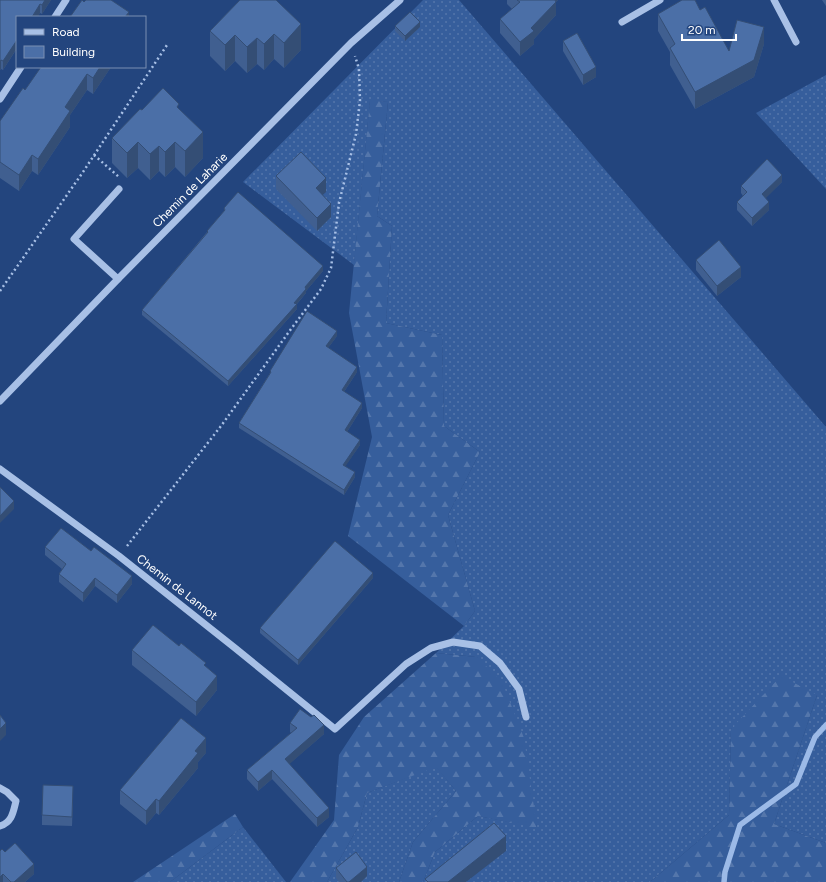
<svg xmlns="http://www.w3.org/2000/svg" width="826" height="882" viewBox="0 0 826 882" font-family="Figtree,sans-serif">
	<style>
		.grass { fill: url(#grass-dots) }
		.forest { fill: url(#forest-firs) }
		.lines { fill: none; stroke-linecap: round; stroke-linejoin: round }
		.stream { stroke: #9cbae7; stroke-width: 5.5 }
		.path { stroke: #a8c0e6; stroke-width: 2.5; stroke-dasharray: 2 3; stroke-linecap: butt }
		.minor { stroke: #a8c0e6; stroke-width: 7 }
		.wall { fill: #405f90 }
		.shaded-wall { fill: #344e75 }
		.building { fill: #4b6fa7; stroke: #344e75 }
		.labels { text-anchor: middle; stroke-width: 3; stroke-linejoin: round; paint-order: stroke }
		.street-label { font-size: 12px; fill: #fff; stroke: #23457e }
	</style>
	<defs>
		<pattern id="grass-dots" width="8" height="8" patternUnits="userSpaceOnUse"><rect width="8" height="8" fill="#365e9c"/><path d="M2 2h.1M6 6h.1" fill="none" stroke="#5476ab" stroke-width="1.8" stroke-linecap="round"/></pattern>
		<pattern id="forest-firs" width="22" height="20" patternUnits="userSpaceOnUse"><rect width="22" height="20" fill="#365e9c"/><path d="M5 1l3.5 6h-7zM16 11l3.5 6h-7z" fill="#5476ab"/></pattern>
	</defs>
	<rect width="100%" height="100%" fill="#23457e"/>
	<!-- grass -->
	<g class="grass">
		<polygon points="423,0 459,0 826,427 826,843 774,824 817,695 731,729 729,815 650,882 423,882 435,852 478,816 537,827 477,657 436,653 464,626 475,611 448,515 480,452 444,426 442,335 386,323 392,226 377,216 388,102 370,101 354,265 243,182"/>
		<polygon points="826,75 826,189 756,113"/>
		<polygon points="436,766 456,791 413,842 399,882 327,882 358,827 367,793"/>
		<polygon points="243,827 286,882 170,882"/>
	</g>
	<!-- forest -->
	<g class="forest">
		<polygon points="370,100 388,102 377,216 392,226 386,323 442,335 444,426 480,452 448,515 475,611 464,626 348,536 372,437 349,313"/>
		<polygon points="436,653 477,657 502,682 524,738 537,828 478,816 435,852 423,882 399,882 413,842 456,791 436,767 367,793 358,827 327,882 290,882 334,820 339,755 364,717"/>
		<polygon points="781,676 817,695 774,824 826,843 826,882 650,882 729,815 731,729"/>
		<polygon points="235,814 243,827 170,882 133,882"/>
	</g>
	<g class="lines">
		<!-- stream -->
		<polyline class="stream" points="724,882 725,872 740,825 796,784 815,737 826,725"/>
		<!-- path -->
		<g class="path">
			<polyline points="94,155 119,177"/>
			<polyline points="0,291 83,172 167,45"/>
			<polyline points="127,546 221,426 291,329 321,289 331,268 339,203 356,134 360,101 359,69 355,56"/>
		</g>
		<!-- minor -->
		<g class="minor">
			<polyline points="774,0 796,42"/>
			<polyline points="55,17 66,0"/>
			<polyline points="622,22 660,0"/>
			<polyline points="0,99 21,67"/>
			<polyline points="118,279 74,239 119,189"/>
			<polyline points="0,401 118,279 351,43 400,0"/>
			<polyline points="0,469 119,556 235,648 335,729 406,664 431,648 453,642 480,646 500,663 519,689 526,717"/>
			<path d="M 0,788 L 7,792 L 16,801 C 13,813 12,822 0,826"/>
		</g>
	</g>
	<!-- wall -->
	<g class="wall">
		<polygon points="0,0 51,0 42,14 40,13 3,70 1,69 0,70"/>
		<polygon points="240,0 301,50 284,68 274,59 264,70 257,64 247,73 235,61 225,71 210,56 210,31"/>
		<polygon points="507,0 558,0 556,2 556,15 534,39 534,44 520,56 500,33 500,19 512,9 507,4"/>
		<polygon points="822,0 826,0 826,6"/>
		<polygon points="700,10 729,51 764,44 754,77 695,109 670,65 670,52 658,31 658,14"/>
		<polygon points="395,26 420,27 405,41 395,31"/>
		<polygon points="563,41 596,77 583,85 563,51"/>
		<polygon points="111,67 93,94 87,90 70,115 70,127 38,175 32,171 19,191 0,178 0,121 25,90"/>
		<polygon points="179,109 203,158 185,177 175,167 165,177 159,171 150,180 138,168 127,178 112,163 112,138 142,110"/>
		<polygon points="276,176 326,192 322,195 331,217 317,231 276,189"/>
		<polygon points="782,182 765,198 769,210 752,226 737,210 737,202 743,196 741,193 741,186"/>
		<polygon points="224,208 323,271 306,291 306,293 297,304 297,309 228,386 142,315 142,310 207,232 207,231 224,211"/>
		<polygon points="696,260 741,277 717,296 696,270"/>
		<polygon points="337,336 328,348 357,372 344,392 362,408 347,432 360,445 345,466 355,477 344,495 239,428 239,423 270,373 270,371"/>
		<polygon points="45,547 132,584 117,603 95,586 83,602 59,582 59,574 62,569 45,555"/>
		<polygon points="373,578 298,665 260,633 260,628"/>
		<polygon points="179,646 206,667 217,690 196,716 132,665 132,650"/>
		<polygon points="290,723 324,734 289,764 329,817 317,827 272,779 258,791 247,779 247,770 291,733 290,732"/>
		<polygon points="206,753 198,762 198,768 159,815 156,813 146,825 120,804 120,790"/>
		<polygon points="73,796 72,826 42,825 42,815"/>
		<polygon points="5,852 34,874 25,882 0,882"/>
		<polygon points="336,868 367,876 361,882 339,882 336,878"/>
	</g>
	<!-- shaded-wall -->
	<g class="shaded-wall">
		<polygon points="45,0 51,0 42,14 42,5"/>
		<polygon points="550,0 558,0 556,2 556,15 534,39 534,44 520,56 520,42"/>
		<polygon points="40,4 40,13 38,17 32,17"/>
		<polygon points="129,12 129,17 125,17"/>
		<polygon points="420,22 420,27 405,41 405,36"/>
		<polygon points="301,24 301,50 284,68 284,43"/>
		<polygon points="764,27 764,44 754,77 695,109 695,92"/>
		<polygon points="274,34 274,59 264,70 264,44"/>
		<polygon points="235,35 235,61 225,71 225,45"/>
		<polygon points="257,38 257,64 247,73 247,47"/>
		<polygon points="17,40 17,48 3,70 3,61"/>
		<polygon points="1,60 1,69 0,70 0,62"/>
		<polygon points="100,67 111,67 93,94 93,78"/>
		<polygon points="596,67 596,77 583,85 583,75"/>
		<polygon points="87,74 87,90 70,115 70,127 38,175 38,159 65,107"/>
		<polygon points="203,132 203,158 185,177 185,151"/>
		<polygon points="138,142 138,168 127,178 127,153"/>
		<polygon points="175,142 175,167 165,177 165,152"/>
		<polygon points="159,146 159,171 150,180 150,154"/>
		<polygon points="32,155 32,171 19,191 19,175"/>
		<polygon points="782,175 782,182 762,202 762,194"/>
		<polygon points="326,178 326,192 316,201 316,188"/>
		<polygon points="769,202 769,210 752,226 752,218"/>
		<polygon points="331,204 331,217 317,231 317,218"/>
		<polygon points="323,266 323,271 306,291 306,293 295,306 297,304 297,309 228,386 228,381 294,303 305,287"/>
		<polygon points="741,267 741,277 717,296 717,286"/>
		<polygon points="337,331 337,336 326,351 326,346"/>
		<polygon points="357,367 357,372 342,395 342,390"/>
		<polygon points="362,403 362,408 345,435 345,430"/>
		<polygon points="360,440 360,445 343,470 343,465"/>
		<polygon points="355,472 355,477 344,495 344,490"/>
		<polygon points="14,501 14,509 0,523 0,516"/>
		<polygon points="373,573 373,578 298,665 298,660"/>
		<polygon points="132,576 132,584 117,603 117,595"/>
		<polygon points="95,578 95,586 83,602 83,593"/>
		<polygon points="217,676 217,690 196,716 196,702"/>
		<polygon points="6,723 6,735 0,741 0,729"/>
		<polygon points="324,725 324,734 285,768 285,759"/>
		<polygon points="206,738 206,753 198,762 198,768 159,815 159,801 195,751"/>
		<polygon points="272,770 272,779 258,791 258,782"/>
		<polygon points="73,786 73,796 72,826 72,817"/>
		<polygon points="156,799 156,813 146,825 146,811"/>
		<polygon points="329,808 329,817 317,827 317,818"/>
		<polygon points="506,836 506,851 466,882 448,882"/>
		<polygon points="34,864 34,874 25,882 14,882"/>
		<polygon points="367,867 367,876 361,882 349,882"/>
		<polygon points="3,874 3,882 0,882 0,877"/>
	</g>
	<!-- building -->
	<g class="building">
		<polygon points="0,0 45,0 42,5 40,4 32,17 17,17 17,40 3,61 1,60 0,62"/>
		<polygon points="82,0 84,2 86,0 111,0 129,12 125,17 70,17"/>
		<polygon points="240,0 276,0 301,24 284,43 274,34 264,44 257,38 247,47 235,35 225,45 210,31"/>
		<polygon points="517,0 555,0 556,2 531,28 534,31 520,42 500,19 520,2"/>
		<polygon points="682,0 695,0 700,10 705,7 729,51 737,20 764,27 754,60 695,92 670,48 675,44 658,14"/>
		<polygon points="410,12 420,22 405,36 395,26"/>
		<polygon points="577,33 596,67 583,75 563,41"/>
		<polygon points="41,67 100,67 93,78 87,74 65,107 70,111 38,159 32,155 19,175 0,162 0,121 23,88 25,90"/>
		<polygon points="163,88 179,104 177,107 203,132 185,151 175,142 165,152 159,146 150,154 138,142 127,153 112,138 140,109 142,110"/>
		<polygon points="301,152 326,178 316,188 331,204 317,218 276,176"/>
		<polygon points="767,159 782,175 762,194 769,202 752,218 737,202 747,192 741,186"/>
		<polygon points="238,192 323,266 305,287 306,289 294,303 297,304 228,381 142,310 208,232 207,231 225,210 224,208"/>
		<polygon points="719,240 741,267 717,286 696,260"/>
		<polygon points="307,311 337,331 326,346 357,367 342,390 362,403 345,430 360,440 343,465 355,472 344,490 239,423 271,372 270,371"/>
		<polygon points="0,487 14,501 0,516"/>
		<polygon points="61,528 91,551 94,547 132,576 117,595 95,578 83,593 59,574 66,564 45,547"/>
		<polygon points="335,541 373,573 298,660 260,628"/>
		<polygon points="153,625 179,646 181,643 206,663 204,665 217,676 196,702 132,650"/>
		<polygon points="300,709 311,717 314,715 324,725 285,759 329,808 317,818 272,770 258,782 247,770 297,728 290,723"/>
		<polygon points="0,715 6,723 0,729"/>
		<polygon points="181,718 206,738 195,751 198,753 159,801 156,799 146,811 120,790"/>
		<polygon points="43,785 73,786 72,817 42,815"/>
		<polygon points="494,823 506,836 448,882 428,882 425,879"/>
		<polygon points="15,843 34,864 14,882 11,882 3,874 0,877 0,851 2,849 5,852"/>
		<polygon points="356,852 367,867 349,882 347,882 336,868"/>
	</g>
	<g class="labels">
		<!-- street labels -->
		<g class="street-label">
			<text transform="translate(190 190) rotate(-45)" y="4">Chemin de Laharie</text>
			<text transform="translate(177 587) rotate(38)" y="4">Chemin de Lannot</text>
		</g>
	</g>
	<!-- legend -->
	<rect x="16" y="16" width="130" height="52" fill="#23457e" stroke="#7b8fb2"/>
	<rect x="24" y="29" width="20" height="6" fill="#a8c0e6" stroke="#7b8fb2"/>
	<text x="52" y="36" font-size="12" fill="#ffffff">Road</text>
	<rect x="24" y="46" width="20" height="12" fill="#4b6fa7" stroke="#7b8fb2"/>
	<text x="52" y="56" font-size="12" fill="#ffffff">Building</text>
	<!-- scale -->
	<path d="M682 34v6h54v-6" fill="none" stroke="#ffffff" stroke-width="2"/>
	<text x="688" y="34" font-size="12" fill="#ffffff" stroke="#23457e" stroke-width="3" paint-order="stroke">20 m</text>
</svg>
